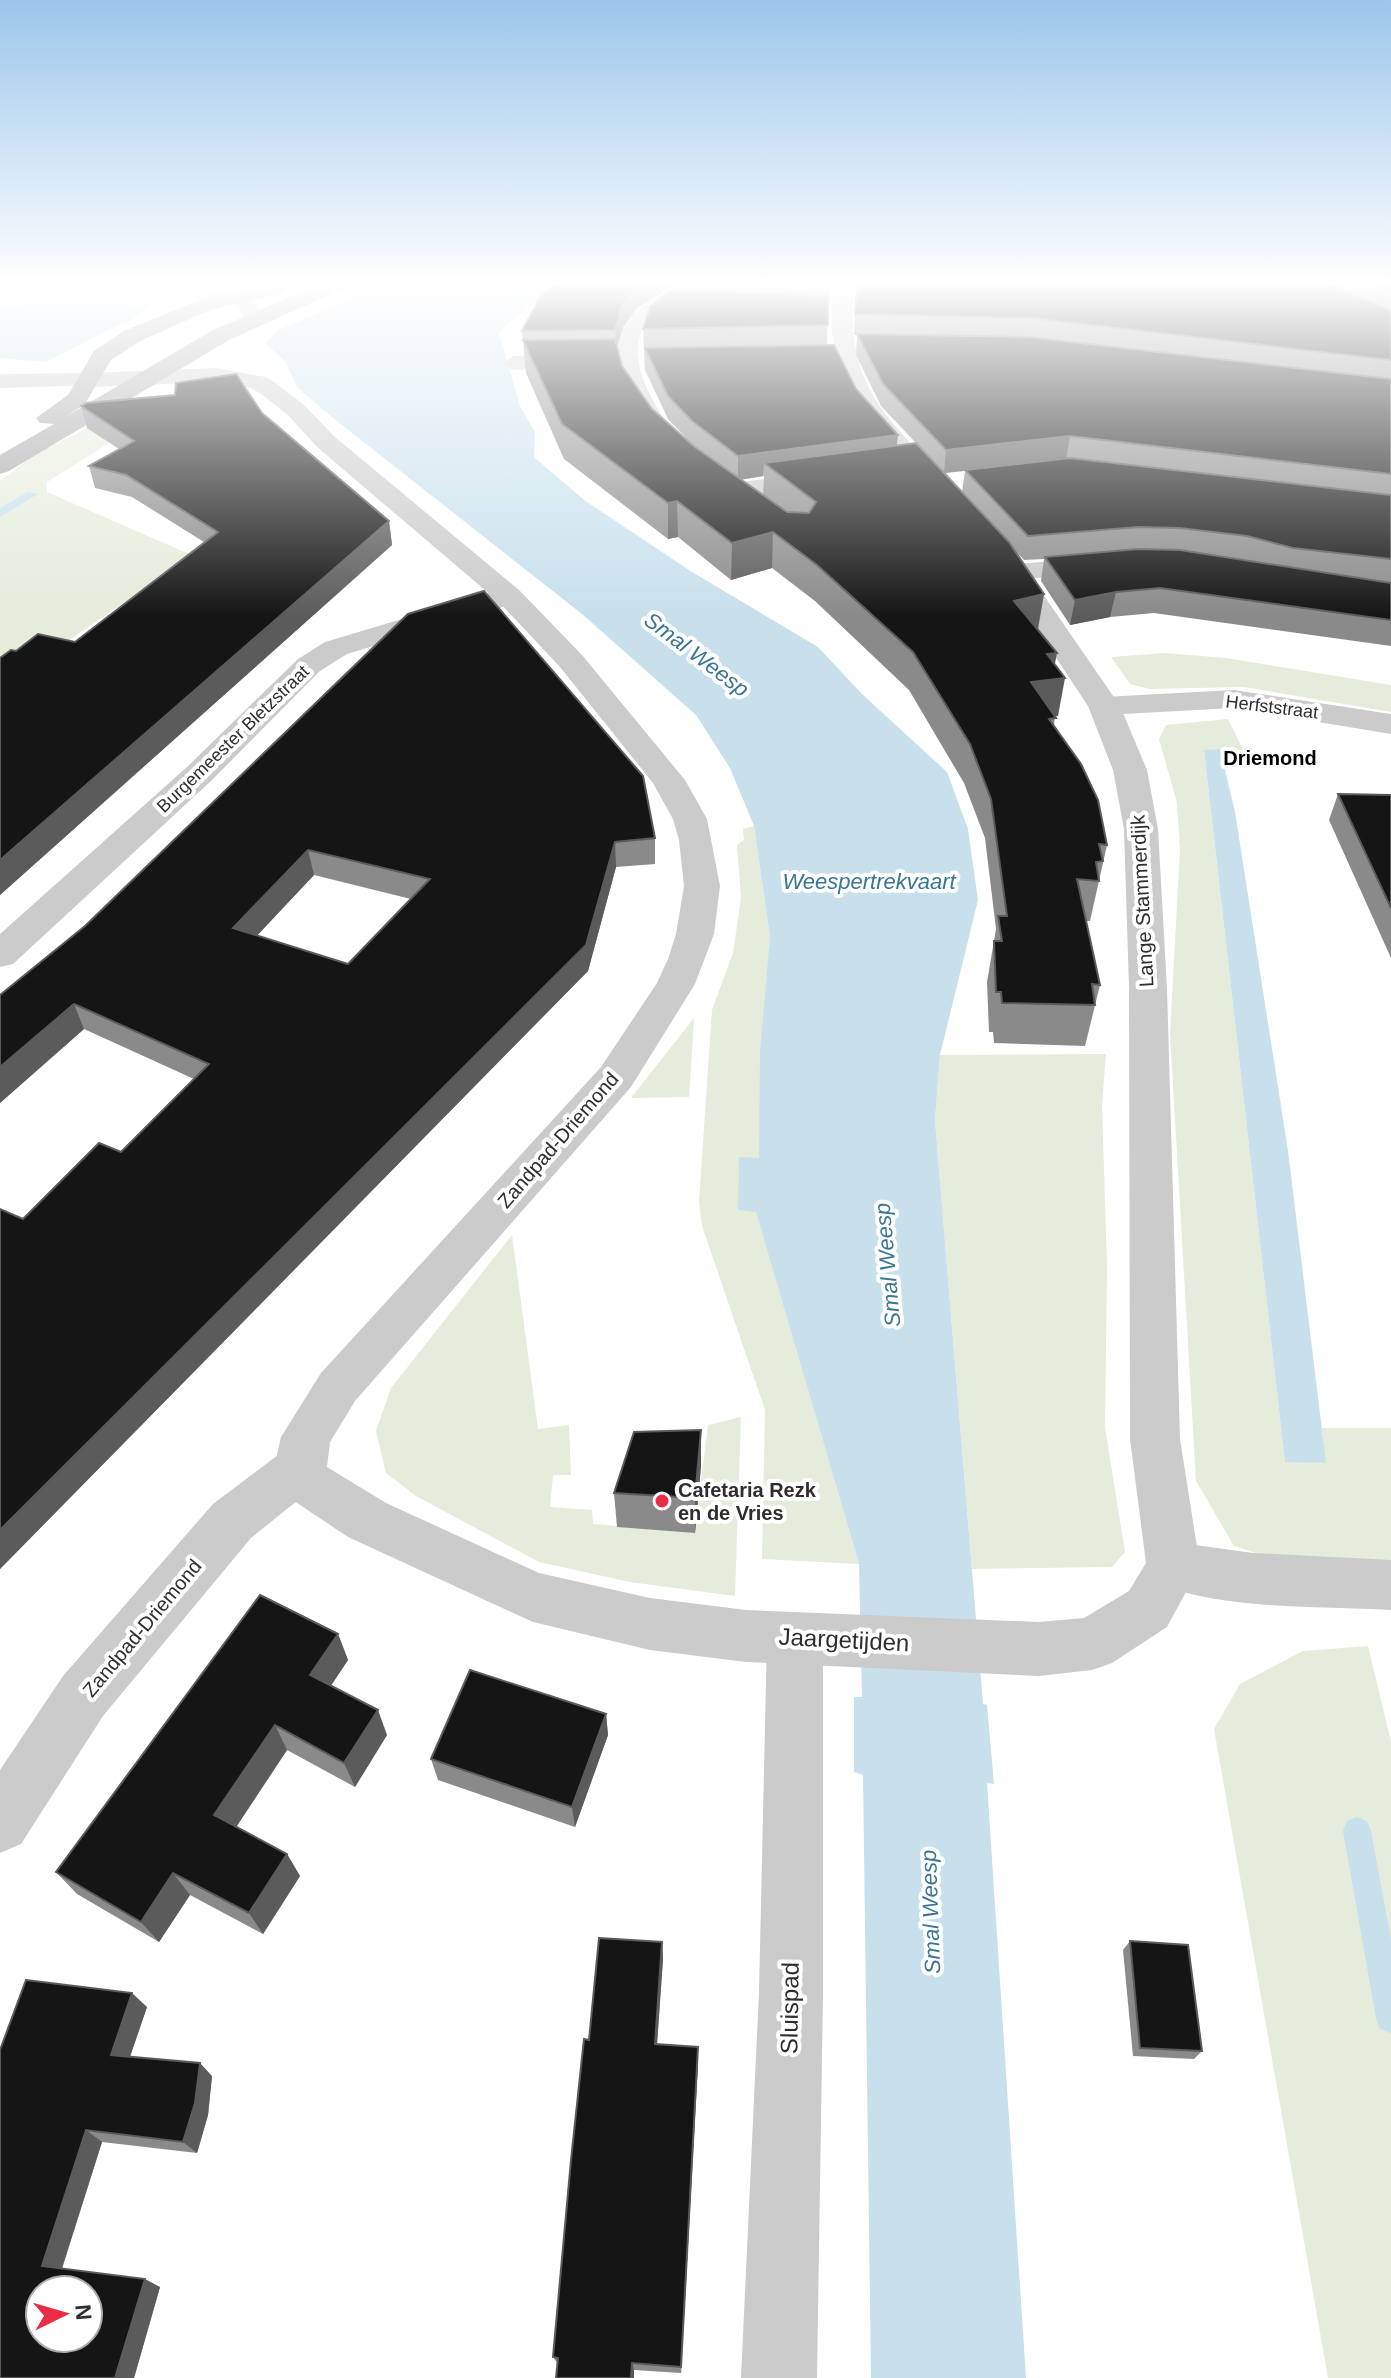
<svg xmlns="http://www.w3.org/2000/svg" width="1391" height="2378" viewBox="0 0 1391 2378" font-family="Arial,sans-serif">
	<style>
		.green { fill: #e5ecdb }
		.water { fill: #c7e0ec }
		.pier { fill: #fff }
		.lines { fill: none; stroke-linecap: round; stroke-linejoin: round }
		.stream { fill: #c7e0ec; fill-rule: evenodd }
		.minor { fill: #cbcbcb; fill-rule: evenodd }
		.tertiary { fill: #cbcbcb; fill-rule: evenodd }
		.primary { fill: #a6a6a6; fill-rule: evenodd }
		.wall { fill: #8a8a8a; fill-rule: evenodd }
		.shaded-wall { fill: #5b5b5b }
		.building { fill: #151515; stroke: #5b5b5b; stroke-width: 2; fill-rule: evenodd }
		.poi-dot { fill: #e92d45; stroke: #fff; stroke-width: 3 }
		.labels { text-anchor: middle; stroke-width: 8; stroke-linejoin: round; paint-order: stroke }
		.far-street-label { font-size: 18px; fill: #2e2e2e; stroke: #fff }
		.far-quarter-label { font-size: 20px; font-weight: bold; fill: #000; stroke: #fff }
		.street-label { font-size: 20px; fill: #2e2e2e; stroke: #fff }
		.poi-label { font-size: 20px; font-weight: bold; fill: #2e2e2e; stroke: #fff; text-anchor: start }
		.water-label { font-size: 22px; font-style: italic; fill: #3a7592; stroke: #fff }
		.near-street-label { font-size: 24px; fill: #2e2e2e; stroke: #fff }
	</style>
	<rect width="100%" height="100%" fill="#fff"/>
	<!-- green -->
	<g class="green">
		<polygon points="170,292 175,295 149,308 120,303 0,306 0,296"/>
		<polygon points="114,415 149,418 47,482 47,492 212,564 150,609 116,608 0,687 0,481 37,453"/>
		<polygon points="1165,653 1226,658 1391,685 1391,712 1244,687 1149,689 1130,684 1111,657"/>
		<polygon points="1228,719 1244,752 1220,749 1204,751 1285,1461 1325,1463 1322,1428 1391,1428 1391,1565 1296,1566 1234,1546 1196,1481 1170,1033 1180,849 1177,803 1159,739 1166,725"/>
		<polygon points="754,826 770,937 759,1158 738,1210 756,1211 859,1564 762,1559 765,1410 702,1226 699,1202 712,1010 733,953 741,898 737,845 744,840 743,829"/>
		<polygon points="694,1018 689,1097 631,1098"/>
		<polygon points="1106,1054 1102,1105 1107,1267 1105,1427 1125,1552 1112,1567 972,1569 935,1120 940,1055"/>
		<polygon points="512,1235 538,1429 569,1425 571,1475 553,1475 550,1507 592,1510 593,1524 694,1533 708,1425 741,1417 735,1596 630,1582 539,1562 416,1496 386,1473 376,1431 391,1388"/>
		<polygon points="1368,1646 1391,1742 1391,2378 1328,2378 1214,1729 1240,1684 1303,1651"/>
	</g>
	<!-- water -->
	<g class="water">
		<polygon points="387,283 568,283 518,315 499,333 520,406 535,432 534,457 584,500 692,572 818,647 862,694 947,772 968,829 978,900 940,1055 935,1120 983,1704 987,1705 994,1784 987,1783 1026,2378 871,2378 863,1775 854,1772 854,1697 862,1697 859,1564 756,1212 738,1210 739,1157 759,1158 760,1052 770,937 754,826 730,768 696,715 582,614 333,418 297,387 285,361 265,343 101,334 46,362 0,358 0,306 120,303 149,308 126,323 276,331"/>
		<polygon points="1220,749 1235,812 1288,1151 1326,1463 1285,1462 1204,750"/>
	</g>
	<!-- pier -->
	<polygon class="pier" points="123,323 277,331 266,343 101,334"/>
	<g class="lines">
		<!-- stream -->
		<g class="stream">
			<polygon points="28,492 38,494 0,517 0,508"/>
			<polygon points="1357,1817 1367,1821 1371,1831 1391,1939 1391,2033 1380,2029 1376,2018 1343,1831 1347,1821"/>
		</g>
		<!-- minor -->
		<g class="minor">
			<polygon points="182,283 241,295 244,299 234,305 176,294 0,298 0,286"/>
			<path d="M 681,284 L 695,284 L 698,288 C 687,302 665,306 651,319 C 618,351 654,404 673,432 L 670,437 C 630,447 608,357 623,328 C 635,305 659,297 681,284 Z"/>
			<polygon points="586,353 594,355 597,360 594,365 513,370 502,363 513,356"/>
			<polygon points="89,373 97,375 100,380 97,385 0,388 0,374"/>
			<polygon points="824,471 833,474 837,479 833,484 735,499 726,496 722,491 726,486 735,483"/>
			<polygon points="1102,557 1112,559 1116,565 1112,571 1017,580 1007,578 1003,572 1007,566 1017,564"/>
			<polygon points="509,587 519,590 523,596 519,602 347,654 320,671 211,781 13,964 0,967 0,934 187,767 298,659 325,642"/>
			<polygon points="1234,690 1391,714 1391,734 1234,708 1104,715 1093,713 1088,706 1093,699 1104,697"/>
			<polygon points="300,1446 318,1452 326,1468 318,1484 251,1538 103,1716 21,1844 0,1853 0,1770 63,1676 213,1504 282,1452"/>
			<path d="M 1173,1542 L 1253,1553 L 1391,1560 L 1391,1610 C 1316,1606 1225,1610 1154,1583 L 1146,1566 L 1154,1549 Z"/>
			<polygon points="795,1612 815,1619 823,1638 823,1992 817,2378 741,2378 759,1992 767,1638 775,1619"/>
		</g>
		<!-- tertiary -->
		<g class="tertiary">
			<path d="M 834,283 L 854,283 C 844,385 884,415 950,484 L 954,489 L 950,494 L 932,494 C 864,423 821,389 834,283 Z"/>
			<polygon points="234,293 253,299 266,319 263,324 247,324 238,307 224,299 227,295"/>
			<polygon points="215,368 266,377 277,384 304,405 335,437 519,590 582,655 685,780 707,819 720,886 714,934 695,984 631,1087 355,1401 330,1442 327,1467 386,1503 539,1573 650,1598 746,1610 1039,1622 1084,1618 1129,1591 1146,1563 1130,1439 1129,988 1124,829 1113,770 1088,706 992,561 996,555 1006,553 1016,555 1120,706 1147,770 1158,829 1167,988 1180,1439 1200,1566 1167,1627 1112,1663 1092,1670 1039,1676 746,1662 650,1650 533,1622 348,1537 291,1499 274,1468 281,1437 321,1373 601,1067 657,983 668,959 676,934 684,886 679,840 673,819 653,783 560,667 499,602 317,447 288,415 261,394 251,388 215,382 89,387 81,385 78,380 81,375 89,373"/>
		</g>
		<!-- primary -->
		<polygon class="primary" points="277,283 285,285 288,289 285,293 210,310 140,341 111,360 85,404 65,417 213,330 323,283 350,283 347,287 229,340 9,471 0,474 0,455 54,424 40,423 36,418 68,395 94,351 124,331 197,301"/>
	</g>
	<!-- wall -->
	<g class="wall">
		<path d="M 696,283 L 832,283 L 829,299 L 828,299 L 827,345 L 856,389 L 898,435 L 896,446 L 916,443 L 881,406 L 856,355 L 857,335 L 854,335 L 857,283 L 1391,283 L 1391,646 L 1154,613 L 1110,617 L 1070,625 L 1041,581 L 1044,559 L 1024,560 L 1014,549 L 1044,594 L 1038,630 L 1055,665 L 1058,716 L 1055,716 L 1054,725 L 1107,845 L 1090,921 L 1086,921 L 1100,985 L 1085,1046 L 994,1043 L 993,1032 L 989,1032 L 987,982 L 996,929 L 985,838 L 964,783 L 909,690 L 815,601 L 772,568 L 731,580 L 678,537 L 668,539 L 564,459 L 526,373 L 522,331 L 637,308 L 623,327 L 617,346 L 622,366 L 652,409 L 692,444 L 668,419 L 645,370 L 643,329 L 696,291 ZM 965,471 L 962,492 L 945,473 ZM 764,476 L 763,495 L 740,480 Z"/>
		<polygon points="81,406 262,413 389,521 392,545 0,895 16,651 75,642 204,542 132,497 95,488 89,466 119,449 87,428"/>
		<path d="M 408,614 L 655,838 L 655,864 L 616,867 L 588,971 L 0,1569 L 0,1209 L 23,1219 L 121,1152 L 194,1079 L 84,1029 L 0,1103 L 85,926 ZM 314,875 L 411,899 L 348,964 L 257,935 Z"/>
		<polygon points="1338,794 1391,795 1391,958 1329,820"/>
		<polygon points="701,1466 695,1533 617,1527 614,1493"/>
		<polygon points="338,1634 348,1660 331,1686 387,1735 355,1787 287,1750 236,1827 287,1854 300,1876 263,1934 190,1895 159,1942 77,1894 56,1872"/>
		<polygon points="606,1714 608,1735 575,1827 438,1780 431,1759"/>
		<polygon points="1130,1941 1202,2051 1194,2059 1133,2056 1123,1950"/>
		<polygon points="662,1942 663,1959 657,2044 698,2062 681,2373 634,2370 634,2378 556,2378 558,2364 553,2357 589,2040"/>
		<polygon points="147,2007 130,2057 212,2076 208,2115 197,2153 102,2142 62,2269 160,2287 134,2378 0,2378 0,2050"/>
	</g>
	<!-- shaded-wall -->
	<g class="shaded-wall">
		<polygon points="643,283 678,283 637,308 623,327 616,351 615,330 622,306 637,287"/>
		<polygon points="898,435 895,458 764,463 763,476 738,480 738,456"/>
		<polygon points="1070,436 1066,459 944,473 946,450"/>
		<polygon points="677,501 678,537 668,539 668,503"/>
		<polygon points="389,521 392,545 0,895 0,860"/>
		<polygon points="773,532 772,568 731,580 732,543"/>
		<polygon points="1116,592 1110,617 1070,625 1075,600"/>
		<polygon points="1044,594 1037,632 1014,601"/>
		<polygon points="1057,653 1052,679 1065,678 1058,716 1024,720 1031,682 1047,654"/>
		<polygon points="615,842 616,867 588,971 0,1569 0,1530"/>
		<polygon points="308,850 314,875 241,953 233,928"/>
		<polygon points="74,1004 84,1029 0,1103 0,1067"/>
		<polygon points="701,1430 701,1466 695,1533 695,1498"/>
		<polygon points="338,1634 348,1660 321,1700 310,1675"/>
		<polygon points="378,1710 387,1735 355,1787 344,1763"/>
		<polygon points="606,1714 608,1735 575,1827 572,1807"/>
		<polygon points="275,1725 287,1750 229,1838 214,1815"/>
		<polygon points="287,1854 300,1876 263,1934 249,1913"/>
		<polygon points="173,1873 190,1895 159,1942 141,1922"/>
		<polygon points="662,1942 663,1959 656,2059 655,2044"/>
		<polygon points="132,1993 147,2007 126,2068 111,2055"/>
		<polygon points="698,2047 698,2062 681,2373 681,2367"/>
		<polygon points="200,2063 212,2076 208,2115 197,2153 183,2142"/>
		<polygon points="86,2130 102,2142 60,2274 42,2266"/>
		<polygon points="145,2279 160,2287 134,2378 115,2378"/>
		<polygon points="632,2363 634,2370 634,2378 631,2378"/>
	</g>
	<!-- building -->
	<g class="building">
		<polygon points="559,283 643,283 637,287 622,306 615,330 522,331 542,294"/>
		<polygon points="857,283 1326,283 1391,310 1391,360 1031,318 855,314"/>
		<polygon points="1371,283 1391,283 1391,292"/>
		<polygon points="670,290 828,296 828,325 643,329 650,307"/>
		<polygon points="857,334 1030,337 1391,379 1391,474 1070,436 946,450 883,384"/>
		<polygon points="615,339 622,366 652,409 695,447 787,512 809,513 816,502 764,463 916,443 1009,542 1044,594 1014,601 1057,653 1047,654 1065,678 1031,682 1056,718 1049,719 1081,764 1098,800 1107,845 1099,844 1103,861 1096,862 1099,881 1077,879 1100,985 1092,984 1095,1005 1002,1003 1001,992 996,992 994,941 1002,941 998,916 1007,916 991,799 970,744 913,652 817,565 773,532 732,543 677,501 668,503 562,424 523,340"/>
		<polygon points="834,345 856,389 898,435 738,456 692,421 668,396 645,348"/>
		<polygon points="236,374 262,413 389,521 0,860 0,658 11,650 16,651 38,634 75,642 218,532 126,475 89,466 134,441 81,406 87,403 175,395 176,383"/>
		<polygon points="1070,458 1391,495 1391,559 1293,548 1247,536 1180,528 1138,527 1028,536 965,470"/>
		<polygon points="1138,549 1180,550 1391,583 1391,620 1160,588 1116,592 1075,600 1045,557"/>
		<path d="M 484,591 L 643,776 L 655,838 L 615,842 L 586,945 L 0,1530 L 0,1209 L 23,1219 L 99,1143 L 121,1152 L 209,1064 L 74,1004 L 0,1067 L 0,995 L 85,926 L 408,614 ZM 308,850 L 430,879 L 348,964 L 233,928 Z"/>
		<polygon points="1338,794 1391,795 1391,908"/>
		<polygon points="701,1430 695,1498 614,1493 634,1432"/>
		<polygon points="260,1595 338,1634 310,1675 378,1710 344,1763 275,1725 214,1815 287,1854 249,1913 173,1873 141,1922 56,1872"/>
		<polygon points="470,1670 606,1714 572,1807 431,1759"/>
		<polygon points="599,1938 662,1942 655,2044 698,2047 681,2367 632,2363 631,2378 556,2378 558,2358 553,2357 571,2160 584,2039 589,2040"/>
		<polygon points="1130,1941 1188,1945 1202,2051 1140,2048"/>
		<path d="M 26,1980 L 132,1993 L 111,2055 L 200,2063 L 195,2103 L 183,2142 L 86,2130 L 42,2266 L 145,2279 L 115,2378 L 0,2378 L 0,2050 ZM 40,2290 L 88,2290 L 88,2338 L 40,2338 Z"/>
	</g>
	<!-- sky -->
	<linearGradient id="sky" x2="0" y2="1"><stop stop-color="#9bc6ea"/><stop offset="0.46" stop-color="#fff"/><stop offset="1" stop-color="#fff" stop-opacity="0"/></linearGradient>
	<rect width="1391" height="616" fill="url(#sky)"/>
	<!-- markers -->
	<circle class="poi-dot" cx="662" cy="1501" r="8"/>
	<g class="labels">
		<!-- far-street labels -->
		<g class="far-street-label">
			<text transform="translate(1272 707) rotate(7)" y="6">Herfststraat</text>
			<text transform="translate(233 739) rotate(-44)" y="6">Burgemeester Bletzstraat</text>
		</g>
		<!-- far-quarter labels -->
		<g class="far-quarter-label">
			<text x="1270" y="765">Driemond</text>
		</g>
		<!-- street labels -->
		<g class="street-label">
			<text transform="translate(1142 901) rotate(-93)" y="7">Lange Stammerdijk</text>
			<text transform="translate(558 1140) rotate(-49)" y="7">Zandpad-Driemond</text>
			<text transform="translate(142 1628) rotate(-50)" y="7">Zandpad-Driemond</text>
		</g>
		<!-- poi labels -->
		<g class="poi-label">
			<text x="678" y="1497">Cafetaria Rezk<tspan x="678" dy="23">en de Vries</tspan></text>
		</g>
		<!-- water labels -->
		<g class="water-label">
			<text transform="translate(697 654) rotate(37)" y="8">Smal Weesp</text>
			<text x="869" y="889">Weespertrekvaart</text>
			<text transform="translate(887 1265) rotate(-95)" y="8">Smal Weesp</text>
			<text transform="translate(930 1912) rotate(-92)" y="8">Smal Weesp</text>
		</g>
		<!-- near-street labels -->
		<g class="near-street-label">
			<text transform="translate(844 1640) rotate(3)" y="8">Jaargetijden</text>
			<text transform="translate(790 2008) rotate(-89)" y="8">Sluispad</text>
		</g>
	</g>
	<!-- north arrow -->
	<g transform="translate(64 2314) rotate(85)"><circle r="38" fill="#ffffff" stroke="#ababab" stroke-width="2"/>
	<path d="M0-6L14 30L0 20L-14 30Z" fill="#e92d45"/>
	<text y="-12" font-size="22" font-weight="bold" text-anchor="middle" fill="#2e2e2e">N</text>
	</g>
</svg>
